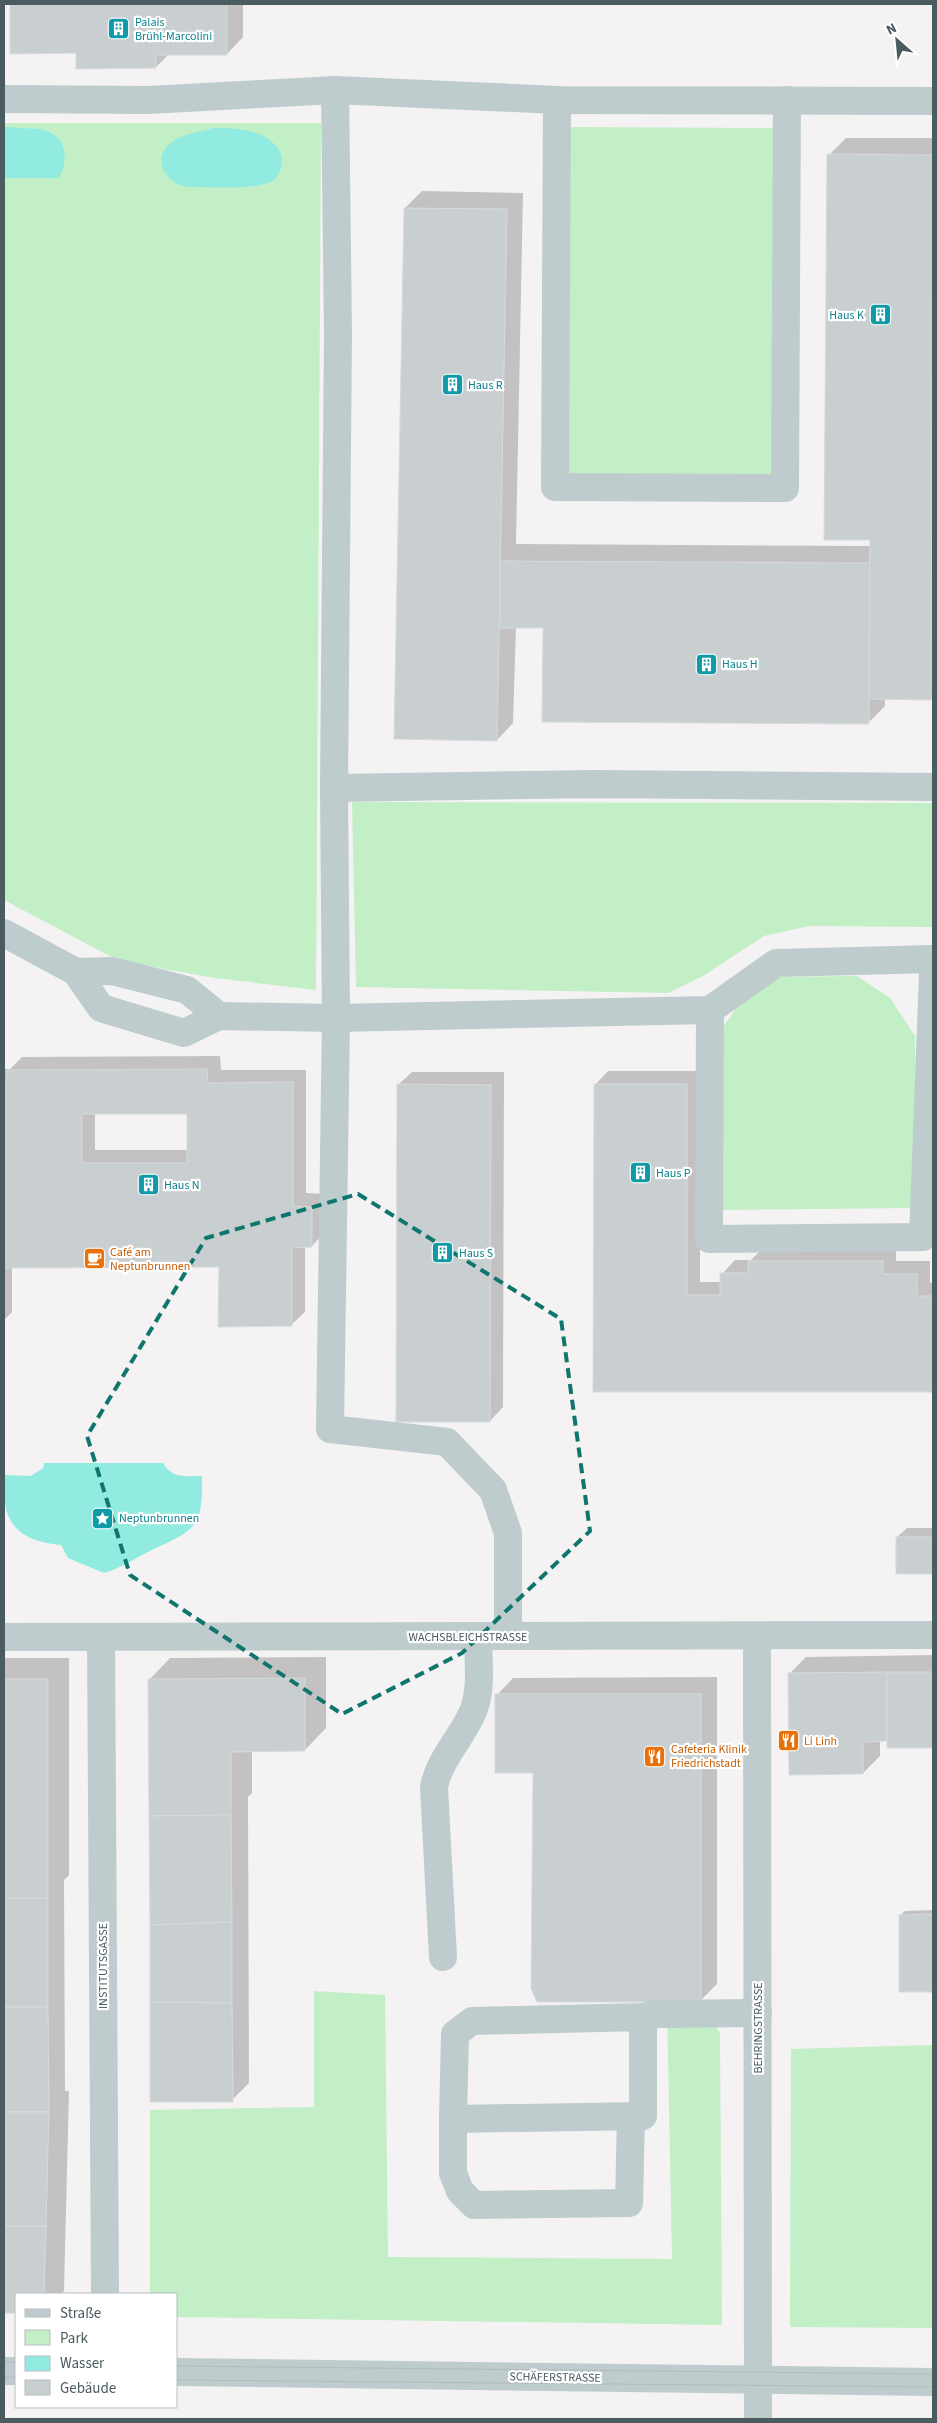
<svg xmlns="http://www.w3.org/2000/svg" width="937" height="2423" viewBox="0 0 937 2423" font-family="'Source Sans 3',sans-serif">
	<style>
		.green { fill: #c3efc6 }
		.water { fill: #92ebe1 }
		.shadow { fill: #0003; fill-rule: evenodd }
		.building { fill: #c9cfd1; stroke: #d6dadd; fill-rule: evenodd }
		.lines { fill: none; stroke-linecap: round; stroke-linejoin: round }
		.minor { stroke: #beccce; stroke-width: 28 }
		.tram { stroke: #b4babc; stroke-width: 1 }
		.marked { fill: none; stroke: #0f766e; stroke-width: 4; stroke-dasharray: 10 6; stroke-linejoin: round }
		.labels { text-anchor: middle; stroke-width: 4.5; stroke-linejoin: round; paint-order: stroke }
		.culture-label { font-size: 12px; fill: #0d838f; stroke: #fff; text-anchor: start }
		.food-label { font-size: 12px; fill: #c56008; stroke: #fff; text-anchor: start }
		.street-label { font-size: 12px; fill: #4a5c5f; stroke: #fff }
	</style>
	<rect width="100%" height="100%" fill="#f4f2f3"/>
	<!-- green -->
	<g class="green">
		<polygon points="4,123 321,123 316,990 215,978 119,961 4,900"/>
		<polygon points="569,127 776,128 774,477 566,475"/>
		<polygon points="352,802 933,803 933,927 809,926 764,936 703,976 668,993 356,987"/>
		<polygon points="857,976 890,998 915,1036 917,1208 718,1210 716,1037 742,1000 774,977"/>
		<polygon points="314,1991 385,1995 388,2257 672,2259 667,2002 701,2002 720,2033 722,2325 176,2317 176,2294 150,2294 150,2110 314,2107"/>
		<polygon points="933,2045 933,2328 790,2327 791,2049"/>
	</g>
	<!-- water -->
	<g class="water">
		<path d="M 4,127 C 16,128 32,128 44,130 C 67,136 69,161 59,178 L 4,178 Z"/>
		<path d="M 213,128 C 238,128 273,129 282,157 C 282,166 281,175 272,181 C 258,190 205,187 187,187 C 165,183 150,158 172,142 C 182,134 200,132 213,128 Z"/>
		<path d="M 44,1463 L 163,1463 C 172,1479 185,1476 202,1476 C 203,1524 198,1529 156,1548 C 138,1556 123,1568 104,1573 L 68,1558 L 61,1545 C 14,1541 0,1519 5,1475 L 31,1476 L 43,1468 Z"/>
	</g>
	<!-- shadow -->
	<g class="shadow">
		<polygon points="12,4 243,4 243,37 227,54 169,54 156,67 77,52 11,52"/>
		<polygon points="846,138 933,138 933,696 931,699 885,698 885,706 868,723 544,626 516,627 513,723 497,740 405,208 422,191 523,193 516,544 871,546 829,155"/>
		<path d="M 220,1056 L 221,1070 L 306,1070 L 306,1193 L 325,1194 L 325,1232 L 312,1246 L 305,1246 L 305,1312 L 291,1325 L 220,1266 L 12,1267 L 12,1312 L 4,1320 L 4,1069 L 10,1069 L 22,1057 ZM 95,1113 L 188,1113 L 188,1150 L 95,1150 Z"/>
		<polygon points="608,1071 700,1071 700,1282 722,1282 722,1274 735,1260 751,1260 763,1248 896,1248 896,1261 930,1261 930,1283 933,1283 933,1391 594,1390 595,1085"/>
		<polygon points="412,1072 504,1072 503,1407 490,1421 398,1085"/>
		<polygon points="907,1528 933,1528 933,1573 897,1573 897,1537"/>
		<polygon points="933,1655 933,1747 888,1747 888,1740 880,1740 880,1756 863,1773 789,1674 806,1657"/>
		<polygon points="326,1657 326,1728 305,1750 252,1750 252,1793 248,1797 249,2083 232,2100 149,1680 170,1658"/>
		<polygon points="4,1658 69,1658 69,1875 64,1880 65,2091 69,2091 64,2291 61,2294 16,2294 16,2312 4,2312"/>
		<polygon points="717,1677 717,1984 700,2001 534,1772 497,1695 513,1678"/>
		<polygon points="933,1910 933,1991 900,1991 900,1915 905,1911"/>
	</g>
	<!-- building -->
	<g class="building">
		<polygon points="10,4 227,4 227,55 156,55 156,68 76,69 76,53 10,54"/>
		<polygon points="827,154 933,155 931,700 868,699 870,540 824,540"/>
		<polygon points="404,208 507,209 497,741 394,739"/>
		<polygon points="500,561 870,563 869,724 542,722 543,628 500,628"/>
		<path d="M 207,1069 L 208,1083 L 293,1082 L 293,1206 L 312,1207 L 312,1247 L 292,1248 L 292,1326 L 218,1327 L 219,1267 L 4,1268 L 4,1082 L 7,1082 L 7,1070 ZM 82,1114 L 187,1114 L 187,1163 L 82,1163 Z"/>
		<polygon points="397,1084 491,1085 490,1422 396,1422"/>
		<polygon points="594,1084 687,1084 687,1295 720,1295 720,1273 748,1273 748,1261 883,1261 883,1274 917,1274 917,1296 933,1296 933,1392 593,1392"/>
		<rect x="896" y="1537" width="37" height="37"/>
		<polygon points="887,1672 887,1741 863,1742 863,1774 789,1775 788,1673"/>
		<rect x="887" y="1672" width="46" height="76"/>
		<polygon points="305,1678 305,1751 231,1752 231,1815 149,1816 148,1679"/>
		<rect x="4" y="1679" width="44" height="219"/>
		<polygon points="495,1694 701,1694 701,2002 537,2002 531,1988 533,1773 495,1773"/>
		<polygon points="231,1815 232,1922 150,1925 149,1816"/>
		<rect x="4" y="1898" width="44" height="109"/>
		<polygon points="933,1914 933,1992 899,1992 899,1915"/>
		<polygon points="232,1922 232,2003 150,2002 150,1925"/>
		<polygon points="150,2002 232,2003 233,2102 150,2102"/>
		<polygon points="4,2007 48,2007 49,2112 4,2112"/>
		<polygon points="4,2112 49,2112 46,2226 4,2226"/>
		<polygon points="4,2226 46,2226 44,2294 16,2294 16,2313 4,2313"/>
	</g>
	<g class="lines">
		<!-- minor -->
		<g class="minor">
			<polyline points="335,90 338,332 334,788 336,1018 330,1429 447,1442 493,1490 508,1533 508,1636"/>
			<polyline points="4,99 148,100 335,90 557,100 933,101"/>
			<polyline points="557,100 555,487 785,488 787,100"/>
			<polyline points="334,788 595,784 933,787"/>
			<polyline points="4,933 76,972 101,1008 184,1033 219,1016 336,1018 710,1010 776,963 933,959"/>
			<polyline points="76,972 112,971 187,990 219,1016"/>
			<polyline points="710,1010 709,1239 923,1237 933,973"/>
			<polyline points="757,1636 758,2419"/>
			<polyline points="4,1637 933,1635"/>
			<polyline points="101,1637 105,2294"/>
			<path d="M 443,1957 L 434,1787 C 440,1757 463,1737 474,1709 C 482,1687 478,1660 478,1636"/>
			<polyline points="643,2017 643,2116 453,2119 455,2034 472,2021 643,2017 656,2014 758,2013"/>
			<polyline points="453,2119 453,2173 460,2191 474,2205 629,2203 631,2116"/>
			<polyline points="4,2371 16,2371"/>
			<polyline points="176,2372 933,2382"/>
		</g>
		<!-- tram -->
		<g class="tram">
			<polyline points="4,2362 16,2362"/>
			<polyline points="176,2366 933,2374"/>
			<polyline points="4,2377 16,2377"/>
			<polyline points="176,2380 933,2387"/>
		</g>
	</g>
	<!-- marked area -->
	<path class="marked" d="M 358,1194 L 561,1319 L 590,1531 L 462,1653 L 342,1714 L 130,1575 L 87,1436 L 206,1238 Z"/>
	<!-- icons -->
	<defs>
		<symbol id="building-square" viewBox="-11 -11 22 22"><rect x="-9" y="-9" width="18" height="18" rx="4" fill="#0f9aa8" stroke="#fff"/><path d="M-4-6H4V6H1V3H-1V6H-4ZM-2.5-4.3h1.7v1.8h-1.7ZM.8-4.3h1.7v1.8H.8ZM-2.5-1h1.7V.8h-1.7ZM.8-1h1.7V.8H.8Z" fill="#fff"/></symbol>
		<symbol id="cafe-square" viewBox="-11 -11 22 22"><rect x="-9" y="-9" width="18" height="18" rx="4" fill="#e8710a" stroke="#fff"/><path d="M-5.5-4.5H6V0H3Q3 3.5 0 3.5H-2.5Q-5.5 3.5-5.5 0ZM3-3.2v2h1.7v-2ZM-6 4.5H4V6H-6Z" fill="#fff"/></symbol>
		<symbol id="sight-square" viewBox="-11 -11 22 22"><rect x="-9" y="-9" width="18" height="18" rx="4" fill="#0f9aa8" stroke="#fff"/><path d="M0-6L1.8-2.2L6-1.7L2.9 1.2L3.7 5.4L0 3.3L-3.7 5.4L-2.9 1.2L-6-1.7L-1.8-2.2Z" fill="#fff"/></symbol>
		<symbol id="restaurant-square" viewBox="-11 -11 22 22"><rect x="-9" y="-9" width="18" height="18" rx="4" fill="#e8710a" stroke="#fff"/><path d="M-5-6h1v4h1v-4h1v4h1v-4h1v5L-1.5 .5V6h-2V.5L-5-1ZM5-6V6H3V1.5H1.5Q1.5-4 5-6Z" fill="#fff"/></symbol>
	</defs>
	<g fill-rule="evenodd">
		<use href="#building-square" x="106" y="16" width="25" height="25"/>
		<use href="#building-square" x="868" y="302" width="25" height="25"/>
		<use href="#building-square" x="440" y="372" width="25" height="25"/>
		<use href="#building-square" x="694" y="652" width="25" height="25"/>
		<use href="#building-square" x="628" y="1160" width="25" height="25"/>
		<use href="#building-square" x="136" y="1172" width="25" height="25"/>
		<use href="#building-square" x="430" y="1240" width="25" height="25"/>
		<use href="#cafe-square" x="82" y="1246" width="25" height="25"/>
		<use href="#sight-square" x="90" y="1506" width="25" height="25"/>
		<use href="#restaurant-square" x="776" y="1728" width="25" height="25"/>
		<use href="#restaurant-square" x="642" y="1744" width="25" height="25"/>
	</g>
	<g class="labels">
		<!-- culture labels -->
		<g class="culture-label">
			<text x="135" y="26">Palais<tspan x="135" dy="14">Brühl-Marcolini</tspan></text>
			<text x="864" y="319" text-anchor="end">Haus K</text>
			<text x="468" y="389">Haus R</text>
			<text x="722" y="668">Haus H</text>
			<text x="656" y="1177">Haus P</text>
			<text x="164" y="1189">Haus N</text>
			<text x="459" y="1257">Haus S</text>
			<text x="119" y="1522">Neptunbrunnen</text>
		</g>
		<!-- food labels -->
		<g class="food-label">
			<text x="110" y="1256">Café am<tspan x="110" dy="14">Neptunbrunnen</tspan></text>
			<text x="804" y="1745">Li Linh</text>
			<text x="671" y="1753">Cafeteria Klinik<tspan x="671" dy="14">Friedrichstadt</tspan></text>
		</g>
		<!-- street labels -->
		<g class="street-label">
			<text x="468" y="1641">WACHSBLEICHSTRASSE</text>
			<text transform="translate(103 1966) rotate(-90)" y="4">INSTITUTSGASSE</text>
			<text transform="translate(758 2028) rotate(-90)" y="4">BEHRINGSTRASSE</text>
			<text transform="translate(555 2377) rotate(1)" y="4">SCHÄFERSTRASSE</text>
		</g>
	</g>
	<!-- border -->
	<rect width="937" height="2423" fill="none" stroke="#4a5c5f" stroke-width="10"/>
	<!-- legend -->
	<rect x="15" y="2293" width="162" height="115" fill="#ffffff" stroke="#b7bebf"/>
	<rect x="25" y="2309" width="25" height="8" fill="#beccce" stroke="#b7bebf"/>
	<text x="60" y="2318" font-size="15" fill="#4a5c5f">Straße</text>
	<rect x="25" y="2330" width="25" height="15" fill="#c3efc6" stroke="#b7bebf"/>
	<text x="60" y="2343" font-size="15" fill="#4a5c5f">Park</text>
	<rect x="25" y="2356" width="25" height="15" fill="#92ebe1" stroke="#b7bebf"/>
	<text x="60" y="2368" font-size="15" fill="#4a5c5f">Wasser</text>
	<rect x="25" y="2380" width="25" height="15" fill="#c9cfd1" stroke="#b7bebf"/>
	<text x="60" y="2393" font-size="15" fill="#4a5c5f">Gebäude</text>
	<!-- north arrow -->
	<g transform="translate(897 40) rotate(333)" stroke="#ffffff" stroke-width="4" paint-order="stroke">
	<path d="M0-4L9 19L0 12L-9 19Z" fill="#4a5c5f"/>
	<text y="-8" font-size="14" font-weight="bold" text-anchor="middle" fill="#4a5c5f">N</text>
	</g>
</svg>
